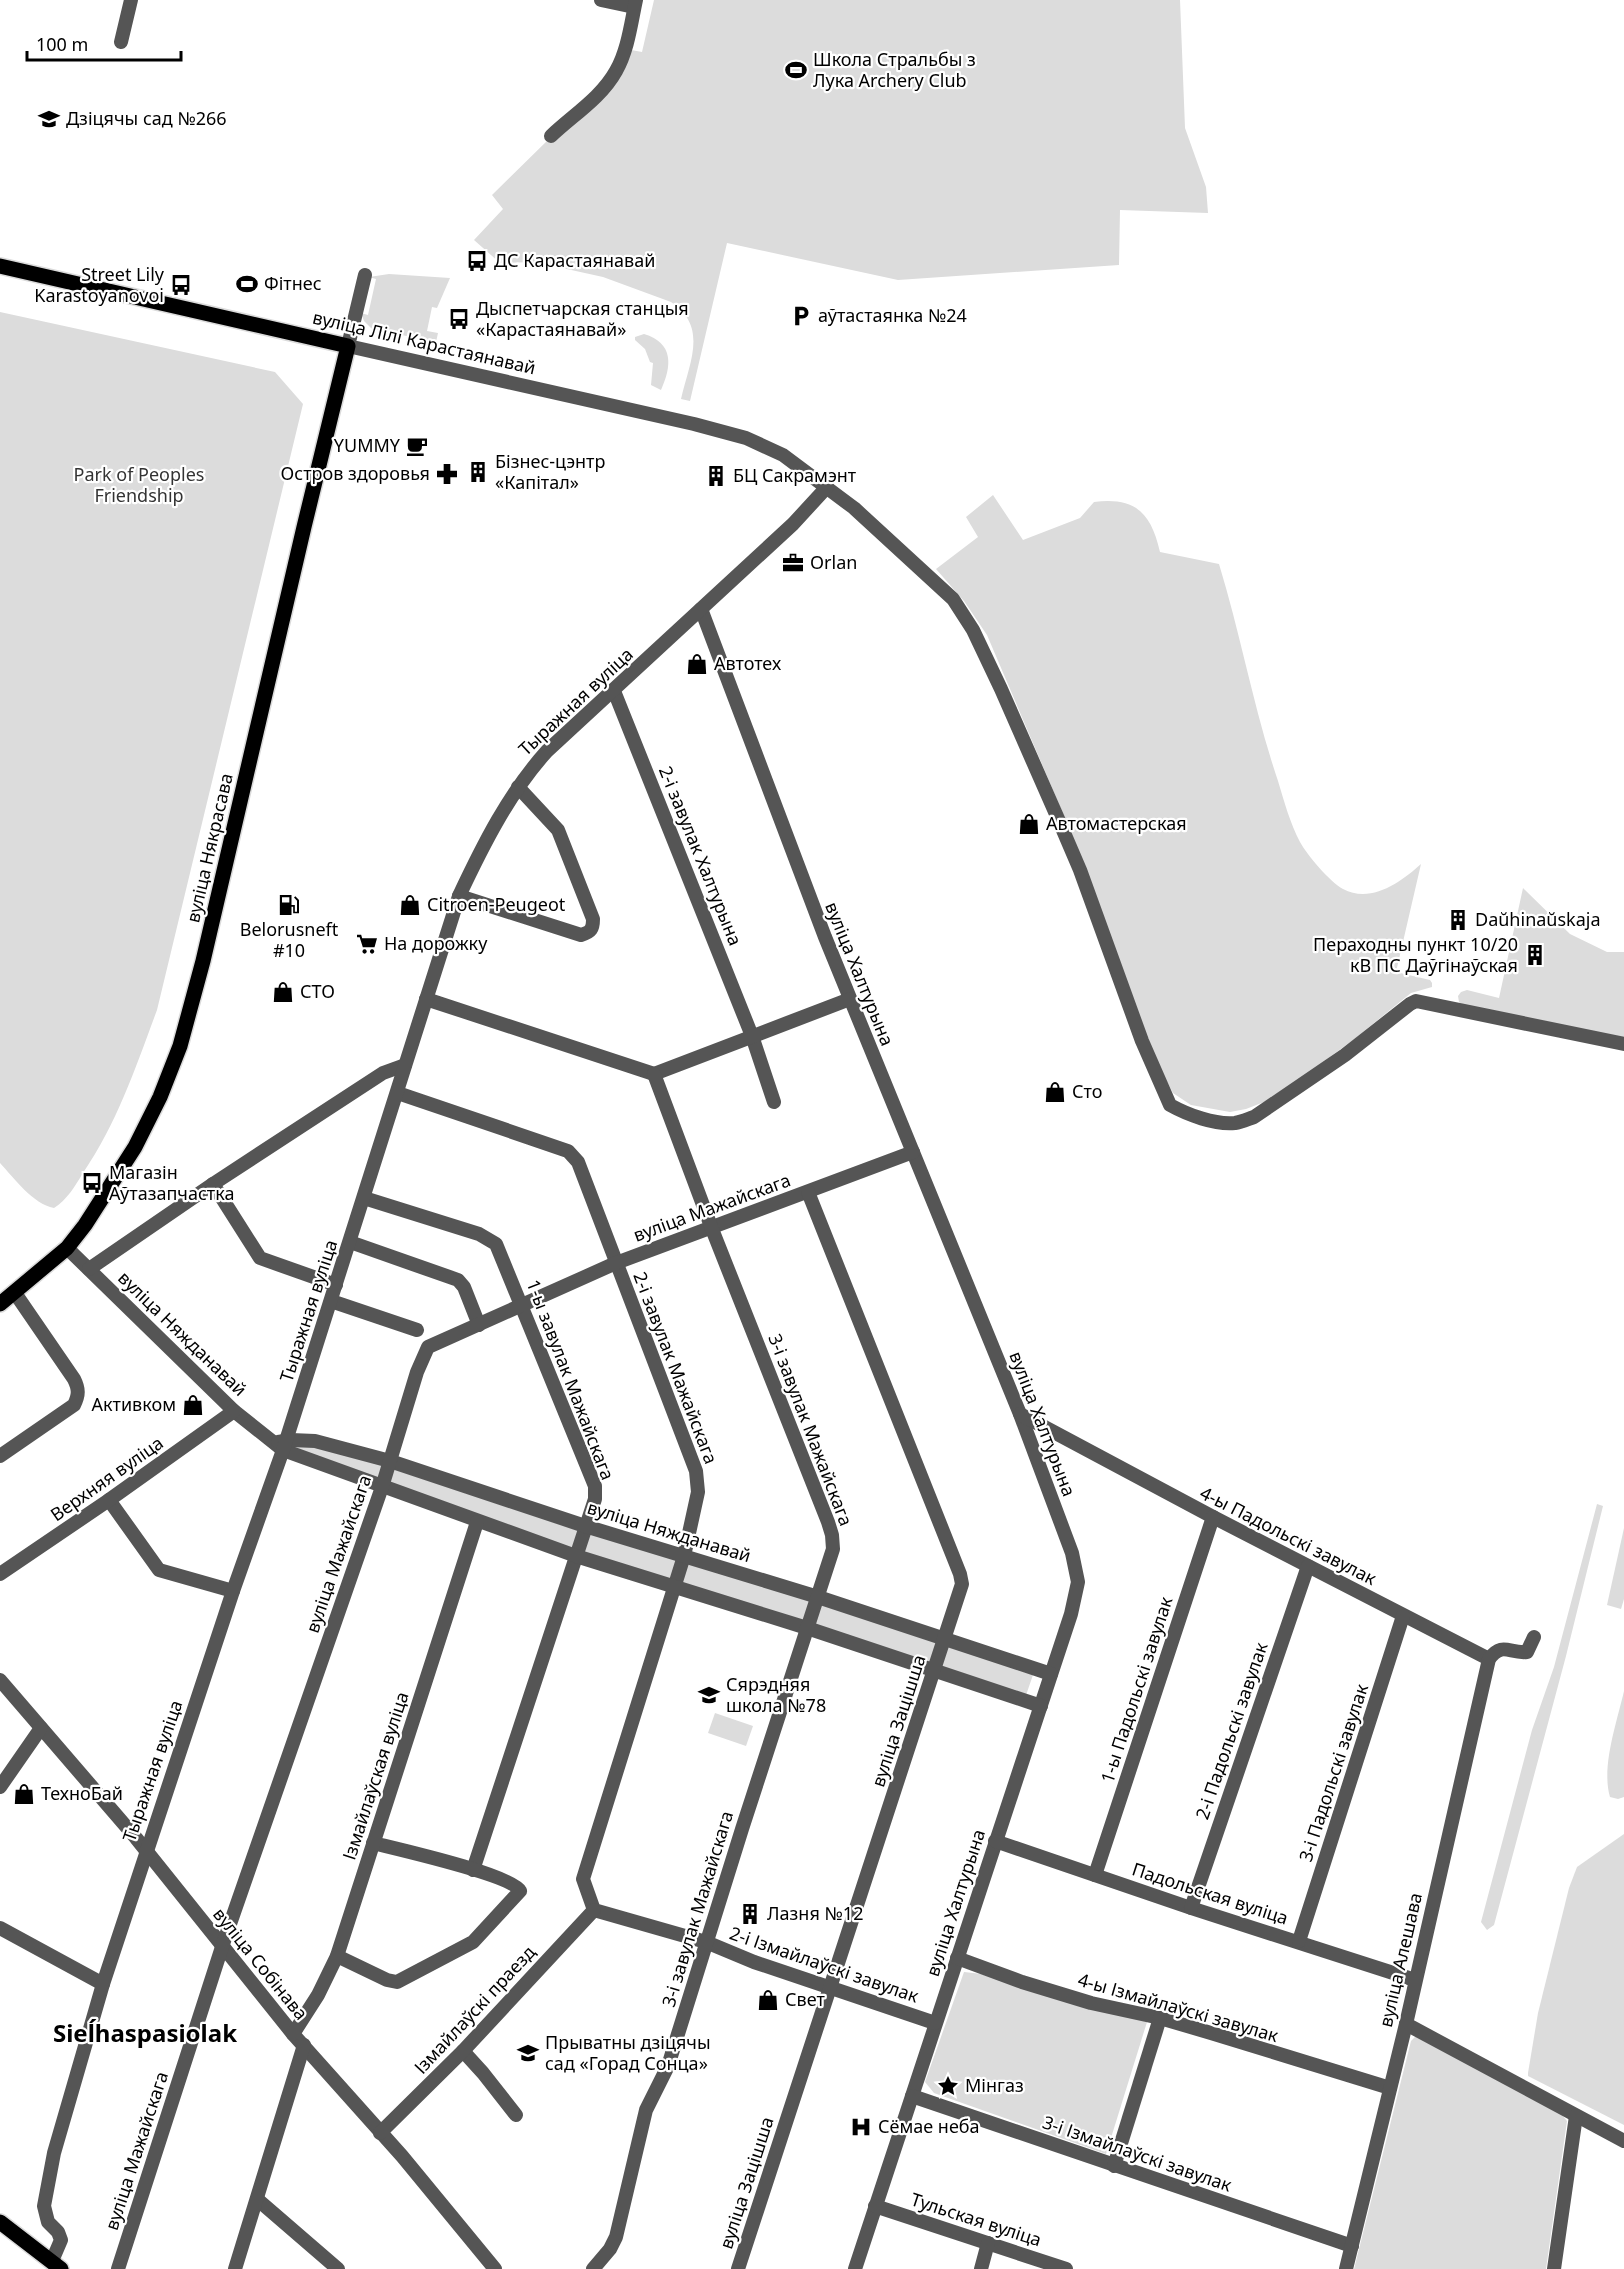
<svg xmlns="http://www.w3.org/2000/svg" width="1624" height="2269" viewBox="0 0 1624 2269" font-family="'Noto Sans',sans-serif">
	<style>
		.green { fill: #dcdcdc }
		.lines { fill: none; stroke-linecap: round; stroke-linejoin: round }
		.major-casing { stroke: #dbdbdb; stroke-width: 18 }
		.minor { stroke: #555; stroke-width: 14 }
		.major { stroke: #000; stroke-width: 15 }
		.labels { text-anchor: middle; stroke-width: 4.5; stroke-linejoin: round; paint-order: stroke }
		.poi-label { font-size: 18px; fill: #000; stroke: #fff; text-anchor: start }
		.street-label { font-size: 18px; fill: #000; stroke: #fff }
		.park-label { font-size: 18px; fill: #333; stroke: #fff }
		.district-label { font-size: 24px; font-weight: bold; fill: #000; stroke: #fff }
	</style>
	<rect width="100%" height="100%" fill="#fff"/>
	<!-- green -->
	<g class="green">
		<path d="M 654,0 L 1180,0 L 1185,128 L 1206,187 L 1208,213 L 1120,210 L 1119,265 L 898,280 L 727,243 L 690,401 L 681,399 C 689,363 709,327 671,302 L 603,277 L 535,262 L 500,263 L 474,240 L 503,209 L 492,195 L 551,137 L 591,102 L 626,49 L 642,52 Z"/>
		<polygon points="389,274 450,278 437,308 432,307 427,331 438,333 436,342 372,329 364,321 361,313 368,315 376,279 369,277"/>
		<path d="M 0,312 L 275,372 L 303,404 L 157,1010 C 135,1069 118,1121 83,1173 C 75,1186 67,1200 54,1208 C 33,1204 14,1178 0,1163 Z"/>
		<path d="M 644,334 C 674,343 672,366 661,390 L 651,385 L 653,363 L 650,362 L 645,349 L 635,340 L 635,337 Z"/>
		<path d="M 993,495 L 1023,540 L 1080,518 L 1094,502 C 1136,497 1151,513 1160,552 L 1219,564 C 1241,636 1254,710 1278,781 C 1284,801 1290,823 1300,842 C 1307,855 1330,882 1343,889 C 1371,904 1401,882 1421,864 L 1396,972 L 1430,980 L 1432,983 L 1432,987 L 1411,993 L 1353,1040 L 1308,1073 L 1264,1102 L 1246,1109 L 1230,1112 L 1191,1105 L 1173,1093 L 1156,1061 L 1067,823 L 987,635 L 964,601 L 936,569 L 978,537 L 966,517 Z"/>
		<polygon points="1523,888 1570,934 1607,952 1624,952 1624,1044 1463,1005 1459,1002 1458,996 1461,992 1467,990 1499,998"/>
		<polygon points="291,1440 305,1440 1035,1669 1024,1701 288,1452"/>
		<polygon points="1597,1504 1603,1506 1566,1656 1494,1925 1487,1930 1481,1922 1532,1730 1554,1667"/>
		<polygon points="1624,1528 1624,1599 1621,1609 1607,1605"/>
		<path d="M 1624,1691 L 1624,1797 L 1618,1799 L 1610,1797 C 1601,1767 1617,1722 1624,1691 Z"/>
		<polygon points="715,1713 753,1726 746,1746 708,1733"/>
		<polygon points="1624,1834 1624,2125 1528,2076 1528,2073 1538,2013 1569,1888 1577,1867"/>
		<polygon points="964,1972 982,1974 1147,2022 1106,2154 934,2093 925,2082"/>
		<polygon points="1415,2037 1418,2037 1562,2115 1567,2121 1546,2269 1354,2269 1411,2041"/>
	</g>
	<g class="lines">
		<defs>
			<g id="major">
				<polyline points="0,266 348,346 304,527 203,961 180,1046 160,1097 135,1147 85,1225 67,1248 0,1304"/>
				<polyline points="0,2222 61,2269"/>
			</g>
		</defs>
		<!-- major casing -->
		<use href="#major" class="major-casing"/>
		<!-- minor -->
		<g class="minor">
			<polyline points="601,0 634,7"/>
			<polyline points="121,42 131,0"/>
			<path d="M 551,136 C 573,115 601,98 616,71 C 628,50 631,23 636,0"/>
			<path d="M 365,275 L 348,346 L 694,424 L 746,438 L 783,455 L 854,508 L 953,599 L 973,630 L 1001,689 L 1059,821 L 1080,870 L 1142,1041 L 1170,1105 C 1188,1115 1215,1125 1235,1123 C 1241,1122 1248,1119 1254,1117 L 1345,1055 L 1410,1004 L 1416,1001 L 1624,1044"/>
			<polyline points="701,609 825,937 1020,1414 1072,1553 1078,1582 1071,1614 855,2269"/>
			<polyline points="614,691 752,1036 774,1102"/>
			<path d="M 459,896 L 581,935 C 591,932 593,929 593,919 L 558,830 L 518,787"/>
			<polyline points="426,999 654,1074"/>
			<polyline points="654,1074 850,999"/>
			<polyline points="398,1093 568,1151 578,1162 696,1471 698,1492 684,1556 583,1879 594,1910 706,1942 754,1962 935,2023"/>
			<polyline points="213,1184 260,1258 336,1285"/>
			<polyline points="364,1198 479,1234 496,1244 595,1486 595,1499 473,1870"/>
			<polyline points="350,1242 458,1280 464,1287 479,1325"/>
			<polyline points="67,1248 234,1411 283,1450 576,1556 807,1628 1041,1706"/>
			<polyline points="89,1269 213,1184 383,1073 405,1065"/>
			<polyline points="331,1301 417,1330"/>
			<polyline points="1020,1414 1213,1517 1489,1659"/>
			<polyline points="278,1442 291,1440 315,1441 390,1461 585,1526 818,1597 1051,1674"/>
			<path d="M 0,1456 L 74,1405 C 79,1395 79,1389 74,1379 L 15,1293"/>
			<polyline points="109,1500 159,1570 233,1591"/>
			<polyline points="0,1574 109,1500 234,1411"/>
			<polyline points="0,1680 136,1838 293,2034 402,2156 495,2269"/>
			<polyline points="0,1787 41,1728"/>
			<polyline points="995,1841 1191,1908 1415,1980"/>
			<polyline points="1095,1875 1213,1517"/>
			<polyline points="1191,1908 1308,1566"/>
			<polyline points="0,1928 103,1984"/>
			<polyline points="1299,1941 1403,1616"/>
			<path d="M 337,1956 L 387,1980 L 397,1982 L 473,1942 L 520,1891 C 512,1875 397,1849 373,1843"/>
			<polyline points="957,1958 1022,1982 1091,2003 1160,2018 1211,2033 1390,2088"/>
			<polyline points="1406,2024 1624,2141"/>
			<polyline points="293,2034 318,1995 337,1956 477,1522"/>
			<polyline points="463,2051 483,2073 516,2115"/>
			<polyline points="912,2096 1352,2246"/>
			<polyline points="380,2133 463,2051 594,1910"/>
			<polyline points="1114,2166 1160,2018"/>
			<polyline points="257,2199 338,2269"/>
			<polyline points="875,2206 1066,2269"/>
			<path d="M 52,2261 L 61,2240 L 58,2232 L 48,2222 L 44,2206 L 54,2153 L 103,1984 L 233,1591 L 283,1450 L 459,896 C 483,845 509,793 547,751 L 793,524 L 827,487"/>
			<polyline points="118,2269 222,1947 382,1487 417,1372 428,1347 616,1263 913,1152"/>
			<polyline points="235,2269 304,2045"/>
			<polyline points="593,2269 610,2249 616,2237 646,2110 668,2066 742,1829 833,1549 832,1535 828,1522 712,1229 654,1074"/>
			<polyline points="738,2269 962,1584 960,1574 808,1192"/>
			<polyline points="981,2269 988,2243"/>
			<path d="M 1346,2269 L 1406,2024 L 1489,1659 C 1503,1641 1509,1654 1527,1652 L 1534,1637"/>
			<polyline points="1554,2269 1576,2116"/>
		</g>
		<!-- major -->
		<use href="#major" class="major"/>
	</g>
	<!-- icons -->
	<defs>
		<symbol id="stadium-bare" viewBox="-9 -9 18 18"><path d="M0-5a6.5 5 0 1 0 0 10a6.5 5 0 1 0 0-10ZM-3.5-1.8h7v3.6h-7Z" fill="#000" stroke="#fff" stroke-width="2.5" paint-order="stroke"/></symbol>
		<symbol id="school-bare" viewBox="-9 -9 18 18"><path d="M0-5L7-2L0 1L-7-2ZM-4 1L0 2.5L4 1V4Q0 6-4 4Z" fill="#000" stroke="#fff" stroke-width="2.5" paint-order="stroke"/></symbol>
		<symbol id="bus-bare" viewBox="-9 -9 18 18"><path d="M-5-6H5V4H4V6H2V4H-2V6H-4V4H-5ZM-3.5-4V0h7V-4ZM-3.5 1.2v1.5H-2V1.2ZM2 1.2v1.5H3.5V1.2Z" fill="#000" stroke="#fff" stroke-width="2.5" paint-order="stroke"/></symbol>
		<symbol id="parking-bare" viewBox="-9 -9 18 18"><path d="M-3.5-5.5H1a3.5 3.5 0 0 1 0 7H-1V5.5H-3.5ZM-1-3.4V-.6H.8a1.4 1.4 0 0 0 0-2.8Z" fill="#000" stroke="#fff" stroke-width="2.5" paint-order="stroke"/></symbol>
		<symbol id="cafe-bare" viewBox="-9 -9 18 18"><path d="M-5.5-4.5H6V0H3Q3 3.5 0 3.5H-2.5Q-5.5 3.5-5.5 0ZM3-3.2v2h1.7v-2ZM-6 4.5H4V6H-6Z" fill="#000" stroke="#fff" stroke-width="2.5" paint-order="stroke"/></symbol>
		<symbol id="building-bare" viewBox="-9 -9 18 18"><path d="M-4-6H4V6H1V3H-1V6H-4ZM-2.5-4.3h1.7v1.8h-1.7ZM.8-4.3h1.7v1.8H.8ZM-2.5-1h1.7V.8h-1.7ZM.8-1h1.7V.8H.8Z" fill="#000" stroke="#fff" stroke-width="2.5" paint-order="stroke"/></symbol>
		<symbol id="pharmacy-bare" viewBox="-9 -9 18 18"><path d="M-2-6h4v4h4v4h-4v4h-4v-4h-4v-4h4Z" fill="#000" stroke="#fff" stroke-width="2.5" paint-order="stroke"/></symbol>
		<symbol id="office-bare" viewBox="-9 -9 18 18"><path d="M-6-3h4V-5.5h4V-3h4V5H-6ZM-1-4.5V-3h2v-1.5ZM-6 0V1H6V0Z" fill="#000" stroke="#fff" stroke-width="2.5" paint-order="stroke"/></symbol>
		<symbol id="shop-bare" viewBox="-9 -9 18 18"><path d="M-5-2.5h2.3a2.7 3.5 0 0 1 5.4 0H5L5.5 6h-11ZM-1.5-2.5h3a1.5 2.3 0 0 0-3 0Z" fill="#000" stroke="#fff" stroke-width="2.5" paint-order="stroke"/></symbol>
		<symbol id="fuel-bare" viewBox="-9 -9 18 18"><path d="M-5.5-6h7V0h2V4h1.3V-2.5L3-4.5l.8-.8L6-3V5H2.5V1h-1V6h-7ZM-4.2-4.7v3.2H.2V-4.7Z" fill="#000" stroke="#fff" stroke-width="2.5" paint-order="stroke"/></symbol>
		<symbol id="supermarket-bare" viewBox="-9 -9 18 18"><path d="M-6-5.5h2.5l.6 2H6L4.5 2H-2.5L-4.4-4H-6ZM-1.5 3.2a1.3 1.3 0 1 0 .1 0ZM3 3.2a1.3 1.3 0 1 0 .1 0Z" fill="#000" stroke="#fff" stroke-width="2.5" paint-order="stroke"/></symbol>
		<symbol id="sight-bare" viewBox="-9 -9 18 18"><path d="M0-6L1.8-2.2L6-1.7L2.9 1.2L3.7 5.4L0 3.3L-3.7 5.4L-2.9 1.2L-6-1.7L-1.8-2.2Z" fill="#000" stroke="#fff" stroke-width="2.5" paint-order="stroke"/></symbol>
		<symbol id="hospital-bare" viewBox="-9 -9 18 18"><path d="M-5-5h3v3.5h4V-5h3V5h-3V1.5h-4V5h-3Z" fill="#000" stroke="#fff" stroke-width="2.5" paint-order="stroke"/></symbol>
	</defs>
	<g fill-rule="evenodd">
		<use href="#stadium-bare" x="781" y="55" width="30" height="30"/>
		<use href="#school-bare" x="34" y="104" width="30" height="30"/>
		<use href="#bus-bare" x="462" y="246" width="30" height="30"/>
		<use href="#stadium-bare" x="232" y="269" width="30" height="30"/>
		<use href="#bus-bare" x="166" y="270" width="30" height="30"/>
		<use href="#parking-bare" x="786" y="301" width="30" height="30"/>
		<use href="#bus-bare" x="444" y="304" width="30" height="30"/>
		<use href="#cafe-bare" x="402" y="431" width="30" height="30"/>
		<use href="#building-bare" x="463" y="457" width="30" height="30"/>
		<use href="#pharmacy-bare" x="432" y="459" width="30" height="30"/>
		<use href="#building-bare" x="701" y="461" width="30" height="30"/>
		<use href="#office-bare" x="778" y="548" width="30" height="30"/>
		<use href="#shop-bare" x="682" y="649" width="30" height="30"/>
		<use href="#shop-bare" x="1014" y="809" width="30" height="30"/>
		<use href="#fuel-bare" x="274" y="890" width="30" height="30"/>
		<use href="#shop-bare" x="395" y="890" width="30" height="30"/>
		<use href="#building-bare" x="1443" y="905" width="30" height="30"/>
		<use href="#supermarket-bare" x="352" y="929" width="30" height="30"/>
		<use href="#building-bare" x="1520" y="940" width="30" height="30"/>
		<use href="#shop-bare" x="268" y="977" width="30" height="30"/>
		<use href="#shop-bare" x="1040" y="1077" width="30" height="30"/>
		<use href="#bus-bare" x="77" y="1168" width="30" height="30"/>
		<use href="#shop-bare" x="178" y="1390" width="30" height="30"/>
		<use href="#school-bare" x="694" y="1680" width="30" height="30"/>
		<use href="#shop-bare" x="9" y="1779" width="30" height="30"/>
		<use href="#building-bare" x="735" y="1899" width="30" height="30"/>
		<use href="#shop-bare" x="753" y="1985" width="30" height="30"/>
		<use href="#school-bare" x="513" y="2038" width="30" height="30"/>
		<use href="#sight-bare" x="933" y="2071" width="30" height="30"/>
		<use href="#hospital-bare" x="846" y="2112" width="30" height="30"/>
	</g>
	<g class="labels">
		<!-- poi labels -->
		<g class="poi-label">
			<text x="813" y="66">Школа Стральбы з<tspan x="813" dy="21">Лука Archery Club</tspan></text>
			<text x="66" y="125">Дзіцячы сад №266</text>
			<text x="494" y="267">ДС Карастаянавай</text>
			<text x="164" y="281" text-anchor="end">Street Lily<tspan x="164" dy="21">Karastoyanovoi</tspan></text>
			<text x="264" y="290">Фітнес</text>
			<text x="476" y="315">Дыспетчарская станцыя<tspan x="476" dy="21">«Карастаянавай»</tspan></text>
			<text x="818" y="322">аўтастаянка №24</text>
			<text x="400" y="452" text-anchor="end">YUMMY</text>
			<text x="495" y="468">Бізнес-цэнтр<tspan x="495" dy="21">«Капітал»</tspan></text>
			<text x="430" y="480" text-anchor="end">Остров здоровья</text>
			<text x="733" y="482">БЦ Сакрамэнт</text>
			<text x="810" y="569">Orlan</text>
			<text x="714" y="670">Автотех</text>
			<text x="1046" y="830">Автомастерская</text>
			<text x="427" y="911">Citroen-Peugeot</text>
			<text x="1475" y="926">Daŭhinaŭskaja</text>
			<text x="289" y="936" text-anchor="middle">Belorusneft<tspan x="289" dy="21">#10</tspan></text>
			<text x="384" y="950">На дорожку</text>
			<text x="1518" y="951" text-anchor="end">Пераходны пункт 10/20<tspan x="1518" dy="21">кВ ПС Даўгінаўская</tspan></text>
			<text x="300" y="998">СТО</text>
			<text x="1072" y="1098">Сто</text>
			<text x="109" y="1179">Магазін<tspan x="109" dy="21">Аўтазапчастка</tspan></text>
			<text x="176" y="1411" text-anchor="end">Активком</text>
			<text x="726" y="1691">Сярэдняя<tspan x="726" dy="21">школа №78</tspan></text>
			<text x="41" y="1800">ТехноБай</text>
			<text x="767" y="1920">Лазня №12</text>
			<text x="785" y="2006">Свет</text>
			<text x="545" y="2049">Прыватны дзіцячы<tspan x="545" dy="21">сад «Горад Сонца»</tspan></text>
			<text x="965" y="2092">Мінгаз</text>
			<text x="878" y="2133">Сёмае неба</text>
		</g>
		<!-- street labels -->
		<g class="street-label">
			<text transform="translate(424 343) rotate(13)" y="6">вуліца Лілі Карастаянавай</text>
			<text transform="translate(576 702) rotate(-43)" y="6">Тыражная вуліца</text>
			<text transform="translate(210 848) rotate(-77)" y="6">вуліца Някрасава</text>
			<text transform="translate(700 856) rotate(68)" y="6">2-і завулак Халтурына</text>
			<text transform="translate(859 974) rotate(68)" y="6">вуліца Халтурына</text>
			<text transform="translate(712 1208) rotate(-20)" y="6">вуліца Мажайскага</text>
			<text transform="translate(309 1311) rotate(-72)" y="6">Тыражная вуліца</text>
			<text transform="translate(182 1334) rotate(44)" y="6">вуліца Няжданавай</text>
			<text transform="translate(675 1368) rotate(69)" y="6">2-і завулак Мажайскага</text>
			<text transform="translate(570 1380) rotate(69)" y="6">1-ы завулак Мажайскага</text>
			<text transform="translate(1042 1424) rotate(69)" y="6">вуліца Халтурына</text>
			<text transform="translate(810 1430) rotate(69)" y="6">3-і завулак Мажайскага</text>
			<text transform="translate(107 1479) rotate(-35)" y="6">Верхняя вуліца</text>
			<text transform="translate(669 1532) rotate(17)" y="6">вуліца Няжданавай</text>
			<text transform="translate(1288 1536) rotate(27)" y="6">4-ы Падольскі завулак</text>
			<text transform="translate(339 1554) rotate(-71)" y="6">вуліца Мажайскага</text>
			<text transform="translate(1137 1690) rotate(-72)" y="6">1-ы Падольскі завулак</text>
			<text transform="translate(899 1721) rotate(-72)" y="6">вуліца Зацішша</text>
			<text transform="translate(1232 1731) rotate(-71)" y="6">2-і Падольскі завулак</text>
			<text transform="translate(153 1771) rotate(-71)" y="6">Тыражная вуліца</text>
			<text transform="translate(1334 1773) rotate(-72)" y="6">3-і Падольскі завулак</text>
			<text transform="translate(376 1776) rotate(-72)" y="6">Ізмайлаўская вуліца</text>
			<text transform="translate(1210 1894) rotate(18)" y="6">Падольская вуліца</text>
			<text transform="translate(956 1903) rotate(-72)" y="6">вуліца Халтурына</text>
			<text transform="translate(698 1909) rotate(-73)" y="6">3-і завулак Мажайскага</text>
			<text transform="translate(1401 1960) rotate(-77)" y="6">вуліца Алешава</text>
			<text transform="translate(260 1964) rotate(51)" y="6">вуліца Собінава</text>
			<text transform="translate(824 1965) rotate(19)" y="6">2-і Ізмайлаўскі завулак</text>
			<text transform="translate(1178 2008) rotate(16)" y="6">4-ы Ізмайлаўскі завулак</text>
			<text transform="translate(475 2010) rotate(-47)" y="6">Ізмайлаўскі праезд</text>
			<text transform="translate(137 2151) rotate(-72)" y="6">вуліца Мажайскага</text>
			<text transform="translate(1137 2154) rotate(19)" y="6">3-і Ізмайлаўскі завулак</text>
			<text transform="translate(747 2183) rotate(-72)" y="6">вуліца Зацішша</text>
			<text transform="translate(976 2220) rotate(18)" y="6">Тульская вуліца</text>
		</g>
		<!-- park labels -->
		<g class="park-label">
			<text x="139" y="481">Park of Peoples<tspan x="139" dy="21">Friendship</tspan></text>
		</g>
		<!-- district labels -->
		<g class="district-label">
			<text x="145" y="2042">Sieĺhaspasiolak</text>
		</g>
	</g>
	<!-- scale -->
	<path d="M27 51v9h154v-9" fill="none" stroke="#000000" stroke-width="3"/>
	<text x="36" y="51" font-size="18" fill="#000000" stroke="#ffffff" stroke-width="4.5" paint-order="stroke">100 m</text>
</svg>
